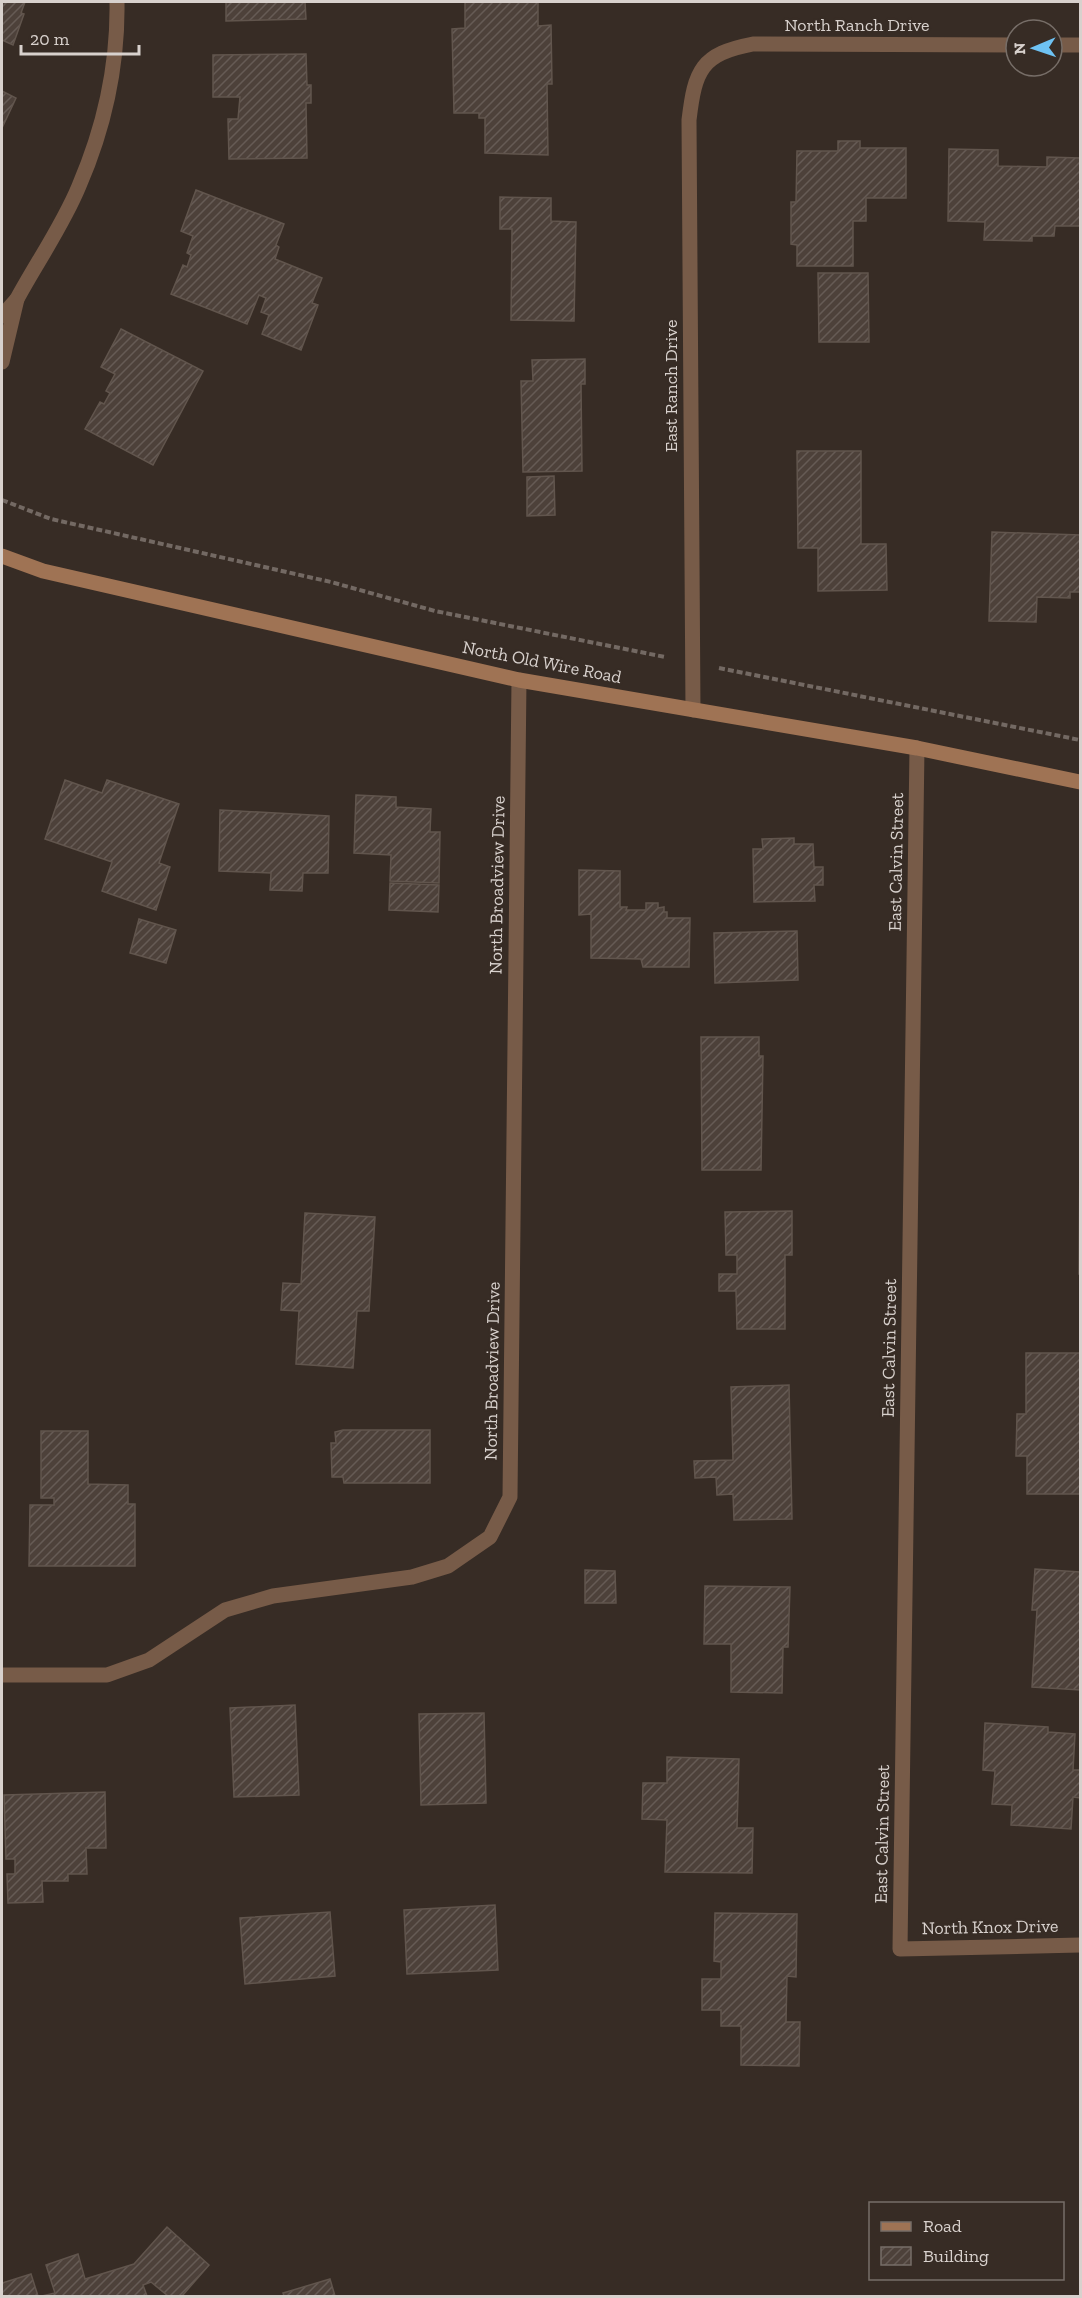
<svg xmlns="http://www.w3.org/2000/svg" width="1082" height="2298" viewBox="0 0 1082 2298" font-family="'Zilla Slab',serif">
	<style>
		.building { fill: url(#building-hatch); stroke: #61554d; stroke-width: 1.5 }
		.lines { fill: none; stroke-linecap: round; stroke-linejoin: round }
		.path { stroke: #736963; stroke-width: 4; stroke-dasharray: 6 3; stroke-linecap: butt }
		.street { stroke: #775b48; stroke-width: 15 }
		.secondary { stroke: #9f7354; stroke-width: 15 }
		.labels { text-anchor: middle; stroke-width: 4.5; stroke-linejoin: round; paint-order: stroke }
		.street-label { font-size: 18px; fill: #d8d1cd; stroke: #372c25 }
	</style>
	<defs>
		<pattern id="building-hatch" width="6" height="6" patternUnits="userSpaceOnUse" patternTransform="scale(1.5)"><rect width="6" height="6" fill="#4d413a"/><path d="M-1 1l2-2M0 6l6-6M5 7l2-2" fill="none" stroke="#665b55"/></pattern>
	</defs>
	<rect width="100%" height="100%" fill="#372c25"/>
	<!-- building -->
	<g class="building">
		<polygon points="2,2 25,2 21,13 24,14 13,45 2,40"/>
		<polygon points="226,2 305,2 306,19 226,21"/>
		<polygon points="465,2 538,2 538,26 551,25 552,84 547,84 548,155 485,153 485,118 479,118 479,113 454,113 452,29 465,28"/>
		<polygon points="306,54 307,85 311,85 311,103 306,103 307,158 229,159 228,119 238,119 240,97 213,97 213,55"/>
		<polygon points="2,91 16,98 2,128"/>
		<polygon points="838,141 860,141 860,148 906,148 906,198 866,198 866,221 853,221 853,266 797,266 797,245 791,244 791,202 796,202 797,151 838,151"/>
		<polygon points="949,149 998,150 998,166 1047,167 1047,157 1080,158 1080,226 1055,226 1054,236 1032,236 1032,241 984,240 985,222 948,221"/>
		<polygon points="196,190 284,224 276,245 279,247 275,259 322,278 312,303 318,305 301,350 262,334 269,315 261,312 266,298 259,295 247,324 171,294 183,265 187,267 191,255 187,253 193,236 181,231"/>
		<polygon points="500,197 551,198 551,221 576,222 574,321 511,320 512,229 500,229"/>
		<polygon points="818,273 868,273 869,342 819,342"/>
		<polygon points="121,329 203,371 153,465 85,429 100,402 104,404 110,393 106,391 115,374 101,367"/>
		<polygon points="585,359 585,384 581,384 582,471 523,472 521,381 533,381 532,360"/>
		<polygon points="797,451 861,451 861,544 886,544 887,590 818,591 818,548 798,548"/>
		<polygon points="554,476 555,515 527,516 527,477"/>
		<polygon points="992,532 1080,535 1080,592 1070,592 1070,598 1037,597 1036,622 989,621"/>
		<polygon points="65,780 102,793 107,780 179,804 159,863 170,867 156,910 102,891 112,862 45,839"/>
		<polygon points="356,795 396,797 396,807 431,809 430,832 440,832 439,883 390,881 391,855 354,853"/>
		<polygon points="220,810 329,816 328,873 303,873 302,891 270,890 271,873 219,871"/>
		<polygon points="794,838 794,844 813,844 814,867 823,867 823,885 814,885 815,901 754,902 753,849 763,849 762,839"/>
		<polygon points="579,870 620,871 620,907 627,907 626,910 646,910 646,903 658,903 658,908 664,907 664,912 667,912 667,918 690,918 689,967 643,967 641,959 591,958 591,914 579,915"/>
		<polygon points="390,883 439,885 438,912 389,910"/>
		<polygon points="139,919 176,930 166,963 130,953"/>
		<polygon points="797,931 798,980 715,983 714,933"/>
		<polygon points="701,1037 759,1037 759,1056 763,1056 761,1170 702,1170"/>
		<polygon points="1080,1151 1080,1274 1079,1274"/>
		<polygon points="792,1211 792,1255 785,1255 785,1329 737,1329 736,1291 719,1291 719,1274 737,1274 737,1255 726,1255 725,1212"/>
		<polygon points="305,1213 375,1217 369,1311 357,1311 353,1368 296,1364 299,1311 281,1310 283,1283 301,1284"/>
		<polygon points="1026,1353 1080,1353 1080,1494 1027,1494 1027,1456 1016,1456 1017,1414 1026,1414"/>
		<polygon points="789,1385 792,1519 734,1520 733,1494 717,1495 716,1477 695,1478 694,1461 733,1460 731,1387"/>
		<polygon points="343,1430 430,1430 430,1483 344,1483 343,1477 332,1477 331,1443 336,1443 335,1432"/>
		<polygon points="41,1431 88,1431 88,1484 128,1485 128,1504 135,1504 135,1566 29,1566 30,1505 54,1505 54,1498 41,1498"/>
		<polygon points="1035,1569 1080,1572 1080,1690 1032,1687 1037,1610 1032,1610"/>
		<polygon points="585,1570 615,1571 616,1603 585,1603"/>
		<polygon points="705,1586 790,1587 788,1647 783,1647 782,1693 731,1692 731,1644 704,1644"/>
		<polygon points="295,1705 299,1795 234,1797 230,1708"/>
		<polygon points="484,1713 486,1803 421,1805 419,1714"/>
		<polygon points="985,1723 1048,1727 1048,1732 1075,1734 1073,1770 1080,1770 1080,1798 1073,1797 1071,1829 1011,1825 1012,1805 992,1804 995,1771 983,1770"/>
		<polygon points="667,1757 739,1759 737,1828 753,1828 752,1873 665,1872 667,1820 642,1819 643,1783 667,1783"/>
		<polygon points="105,1792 106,1848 86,1848 87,1874 68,1874 68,1881 42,1881 43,1902 8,1903 7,1874 15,1874 15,1859 6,1859 4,1795"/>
		<polygon points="495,1905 498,1970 407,1974 404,1910"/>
		<polygon points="330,1912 335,1976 245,1984 240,1918"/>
		<polygon points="715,1913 797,1914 796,1977 787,1976 786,2022 800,2022 799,2066 741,2065 741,2026 721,2026 721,2010 702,2010 702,1979 721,1979 721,1962 714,1961"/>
		<polygon points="167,2227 209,2265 182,2296 168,2296 151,2282 143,2285 147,2296 42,2296 55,2293 46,2265 78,2254 85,2279 134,2264"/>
		<polygon points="31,2274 38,2296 2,2296 2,2283"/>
		<polygon points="330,2279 335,2296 284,2296 283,2293"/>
	</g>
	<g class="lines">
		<!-- path -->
		<g class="path">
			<polyline points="2,500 51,519 331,582 435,611 665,657"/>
			<polyline points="719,668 1080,740"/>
		</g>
		<!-- street -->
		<g class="street">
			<polyline points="1052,45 1080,45"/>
			<path d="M 17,299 C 37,262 63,225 79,186 C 104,128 118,65 117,2"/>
			<polyline points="2,316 17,299 2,362"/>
			<path d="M 693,710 L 689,120 C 695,70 701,54 753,44 L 1016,45"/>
			<polyline points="917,748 900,1949 1080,1945"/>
			<polyline points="2,1675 107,1675 149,1660 225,1610 273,1596 412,1577 448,1566 490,1537 510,1497 519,680"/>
		</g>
		<!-- secondary -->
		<polyline class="secondary" points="2,556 43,571 519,680 917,748 1080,782"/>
	</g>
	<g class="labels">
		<!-- street labels -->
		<g class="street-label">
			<text x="857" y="31">North Ranch Drive</text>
			<text transform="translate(671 386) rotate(-90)" y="6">East Ranch Drive</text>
			<text transform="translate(542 662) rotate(11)" y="6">North Old Wire Road</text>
			<text transform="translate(896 862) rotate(-89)" y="6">East Calvin Street</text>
			<text transform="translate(497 885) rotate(-89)" y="6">North Broadview Drive</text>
			<text transform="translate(889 1348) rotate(-89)" y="6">East Calvin Street</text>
			<text transform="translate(492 1371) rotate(-89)" y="6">North Broadview Drive</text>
			<text transform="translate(882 1834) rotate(-89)" y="6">East Calvin Street</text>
			<text transform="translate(990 1927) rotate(-1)" y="6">North Knox Drive</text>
		</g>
	</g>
	<!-- border -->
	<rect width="1082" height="2298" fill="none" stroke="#d8d1cd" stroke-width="6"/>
	<!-- legend -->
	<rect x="869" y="2202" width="195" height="78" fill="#372c25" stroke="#776e68" stroke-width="1.5"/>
	<rect x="881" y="2222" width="30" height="9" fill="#9f7354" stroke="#776e68" stroke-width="1.5"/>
	<text x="923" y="2232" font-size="18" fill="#d8d1cd">Road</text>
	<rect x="881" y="2247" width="30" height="18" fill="url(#building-hatch)" stroke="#776e68" stroke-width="1.5"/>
	<text x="923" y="2262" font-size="18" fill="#d8d1cd">Building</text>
	<!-- north arrow -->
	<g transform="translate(1034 48) rotate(268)"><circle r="28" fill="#372c25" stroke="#776e68" stroke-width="1.5"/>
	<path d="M0-4.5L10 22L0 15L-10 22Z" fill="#6ec2f3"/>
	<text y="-9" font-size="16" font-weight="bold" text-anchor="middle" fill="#d8d1cd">N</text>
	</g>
	<!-- scale -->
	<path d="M21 45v9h118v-9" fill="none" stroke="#d8d1cd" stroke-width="3"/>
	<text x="30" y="45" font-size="18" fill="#d8d1cd" stroke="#372c25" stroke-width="4.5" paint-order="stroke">20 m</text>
</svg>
